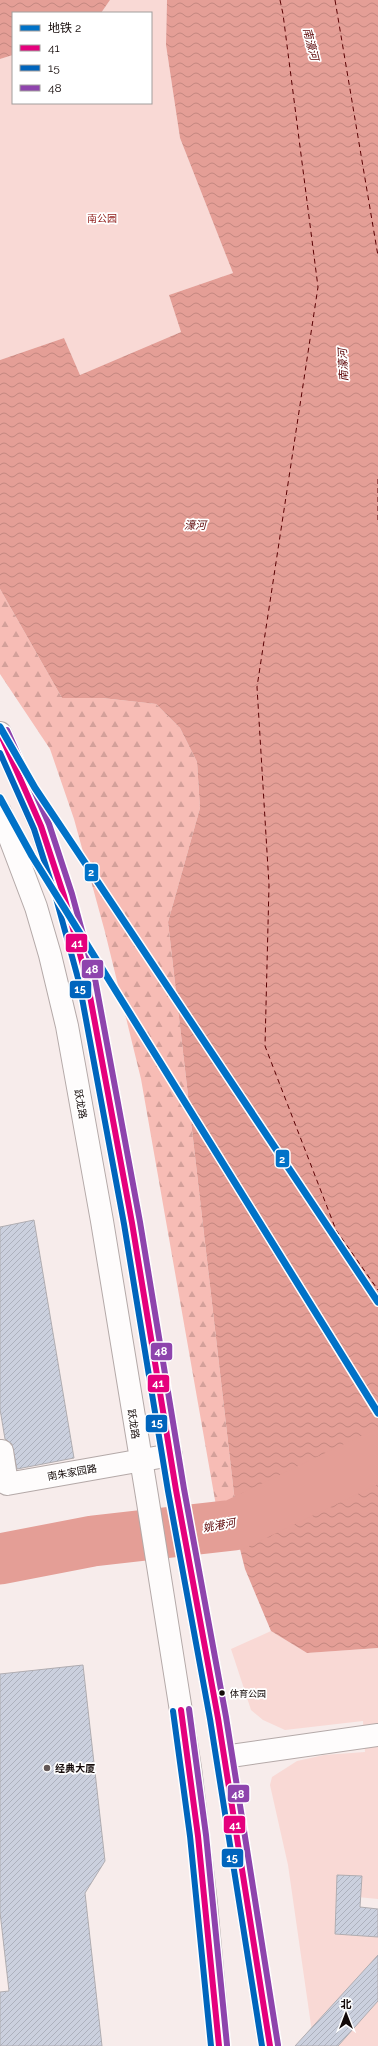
<svg xmlns="http://www.w3.org/2000/svg" width="378" height="2046" viewBox="0 0 378 2046" font-family="Raleway,'Noto Sans SC',sans-serif">
	<style>
		.forest { fill: url(#forest-firs) }
		.park { fill: #f9d9d5 }
		.water { fill: url(#water-waves) }
		.lines { fill: none; stroke-linecap: round; stroke-linejoin: round }
		.river { stroke: #e49e96; stroke-width: 51 }
		.ferry { stroke: #590002; stroke-width: 1; stroke-dasharray: 5 4; stroke-linecap: butt }
		.building { fill: url(#building-hatch); stroke: #b0adb1 }
		.minor-casing { stroke: #b4a9a8; stroke-width: 24 }
		.major-casing { stroke: #b4a9a8; stroke-width: 24 }
		.minor { stroke: #fefcfc; stroke-width: 22 }
		.major { stroke: #fefcfc; stroke-width: 22 }
		.bus-1-casing { stroke: #fff; stroke-width: 9 }
		.bus-2-casing { stroke: #fff; stroke-width: 9 }
		.bus-3-casing { stroke: #fff; stroke-width: 9 }
		.bus-1 { stroke: #e5007d; stroke-width: 6 }
		.bus-2 { stroke: #0065bd; stroke-width: 6 }
		.bus-3 { stroke: #8e44ad; stroke-width: 6 }
		.metro-1-casing { stroke: #fff; stroke-width: 10 }
		.metro-1 { stroke: #0072c8; stroke-width: 7 }
		.bus-dot { fill: #130908; stroke: #fff; stroke-width: 1.5 }
		.poi-dot { fill: #635857; stroke: #fff; stroke-width: 1.5 }
		.labels { text-anchor: middle; stroke-width: 3.5; stroke-linejoin: round; paint-order: stroke }
		.bus-label { font-size: 9px; fill: #130908; stroke: #fff; text-anchor: start }
		.park-label { font-size: 10px; fill: #8f1b18; stroke: #fff }
		.street-label { font-size: 10px; fill: #130908; stroke: #fff }
		.poi-label { font-size: 10px; font-weight: bold; fill: #130908; stroke: #fff; text-anchor: start }
		.water-label { font-size: 11px; font-style: italic; fill: #590002; stroke: #fff }
		.line-badge { stroke: #fff; stroke-width: 1.5 }
		.badge-label { font-size: 11px; text-anchor: middle; font-weight: bold; fill: #fff }
	</style>
	<defs>
		<pattern id="forest-firs" width="22" height="20" patternUnits="userSpaceOnUse"><rect width="22" height="20" fill="#f7bcb5"/><path d="M5 1l3.5 6h-7zM16 11l3.5 6h-7z" fill="#d3a09a"/></pattern>
		<pattern id="water-waves" width="16" height="10" patternUnits="userSpaceOnUse"><rect width="16" height="10" fill="#e49e96"/><path d="M0 5q4-4 8 0t8 0" fill="none" stroke="#c38780"/></pattern>
		<pattern id="building-hatch" width="6" height="6" patternUnits="userSpaceOnUse"><rect width="6" height="6" fill="#cbd0de"/><path d="M-1 1l2-2M0 6l6-6M5 7l2-2" fill="none" stroke="#adb1bd"/></pattern>
	</defs>
	<rect width="100%" height="100%" fill="#f7eceb"/>
	<!-- forest -->
	<polygon class="forest" points="0,589 62,698 102,698 156,704 180,728 197,762 200,808 168,922 236,1511 218,1517 141,1079 105,932 74,819 50,749 0,674"/>
	<!-- park -->
	<g class="park">
		<polygon points="110,0 167,0 166,45 180,138 233,273 169,295 181,332 80,375 64,338 0,360 0,59 13,55 13,103 151,103 151,13 101,13"/>
		<polygon points="271,1631 307,1653 378,1648 378,1899 347,1896 378,1927 378,2046 314,2046 288,1865 270,1785 272,1777 297,1761 324,1755 365,1752 363,1721 285,1730 263,1720 251,1710 231,1649"/>
	</g>
	<!-- water -->
	<g class="water">
		<polygon points="0,0 110,0 101,13 13,13 13,55 0,59"/>
		<polygon points="167,0 378,0 378,1648 307,1653 271,1631 245,1569 234,1525 236,1511 168,922 200,808 197,762 180,728 156,704 102,698 62,698 0,589 0,360 64,338 80,375 181,332 169,295 233,273 180,138 166,45"/>
		<polygon points="114,1516 0,1567 0,1546"/>
	</g>
	<g class="lines">
		<!-- river -->
		<polyline class="river" points="0,1559 93,1541 234,1525 378,1456"/>
		<!-- ferry -->
		<g class="ferry">
			<polyline points="280,0 283,14 318,287 257,687 269,885 265,1046 336,1230 378,1290"/>
			<polyline points="335,0 378,256"/>
			<polyline points="378,479 378,522"/>
		</g>
	</g>
	<!-- building -->
	<g class="building">
		<polygon points="34,1220 74,1458 17,1469 12,1444 5,1439 0,1409 0,1227"/>
		<polygon points="83,1665 105,1861 85,1893 102,2046 0,2046 0,1992 9,1991 0,1912 0,1674"/>
		<polygon points="337,1875 362,1876 360,1907 378,1909 378,1937 335,1934"/>
		<polygon points="378,1955 378,2001 338,2046 295,2046"/>
	</g>
	<g class="lines">
		<defs>
			<g id="minor">
				<polyline points="0,1451 2,1451 7,1484 171,1455"/>
				<polyline points="224,1757 378,1735"/>
			</g>
			<g id="major">
				<polyline points="0,733 41,826 64,896 87,980 132,1223 176,1490 218,1718 270,2046"/>
				<polyline points="0,812 36,907 50,955 67,1026 102,1221 147,1496 190,1768 206,1904 219,2046"/>
			</g>
		</defs>
		<!-- minor casing -->
		<use href="#minor" class="minor-casing"/>
		<!-- major casing -->
		<use href="#major" class="major-casing"/>
		<!-- minor -->
		<use href="#minor" class="minor"/>
		<!-- major -->
		<use href="#major" class="major"/>
		<defs>
			<g id="bus-1">
				<polyline points="0,733 41,826 64,896 87,980 132,1223 176,1490 218,1718 270,2046"/>
				<polyline points="181,1710 198,1836 219,2046"/>
			</g>
			<g id="bus-2">
				<polyline points="0,753 34,829 56,898 79,982 124,1224 168,1491 210,1719 262,2046"/>
				<polyline points="173,1711 190,1836 211,2046"/>
			</g>
			<g id="bus-3">
				<polyline points="7,730 49,824 72,894 95,979 140,1222 184,1489 226,1717 278,2045"/>
				<polyline points="189,1709 206,1835 227,2045"/>
			</g>
		</defs>
		<!-- bus-1 casing -->
		<use href="#bus-1" class="bus-1-casing"/>
		<!-- bus-2 casing -->
		<use href="#bus-2" class="bus-2-casing"/>
		<!-- bus-3 casing -->
		<use href="#bus-3" class="bus-3-casing"/>
		<!-- bus-1 -->
		<use href="#bus-1" class="bus-1"/>
		<!-- bus-2 -->
		<use href="#bus-2" class="bus-2"/>
		<!-- bus-3 -->
		<use href="#bus-3" class="bus-3"/>
		<defs>
			<g id="metro-1">
				<polyline points="0,727 35,788 378,1302"/>
				<polyline points="0,798 32,856 378,1413"/>
			</g>
		</defs>
		<!-- metro-1 casing -->
		<use href="#metro-1" class="metro-1-casing"/>
		<!-- metro-1 -->
		<use href="#metro-1" class="metro-1"/>
	</g>
	<!-- markers -->
	<circle class="bus-dot" cx="222" cy="1693" r="3.5"/>
	<circle class="poi-dot" cx="47" cy="1768" r="4"/>
	<g class="labels">
		<!-- bus labels -->
		<g class="bus-label">
			<text x="230" y="1697">体育公园</text>
		</g>
		<!-- park labels -->
		<g class="park-label">
			<text x="102" y="222">南公园</text>
		</g>
		<!-- street labels -->
		<g class="street-label">
			<text transform="translate(81 1104) rotate(80)" y="4">跃龙路</text>
			<text transform="translate(134 1424) rotate(81)" y="4">跃龙路</text>
			<text transform="translate(72 1472) rotate(-10)" y="4">南朱家园路</text>
		</g>
		<!-- poi labels -->
		<g class="poi-label">
			<text x="55" y="1772">经典大厦</text>
		</g>
		<!-- water labels -->
		<g class="water-label">
			<text transform="translate(311 44) rotate(76)" y="4">南濠河</text>
			<text transform="translate(343 365) rotate(-93)" y="4">南濠河</text>
			<text x="195" y="529">濠河</text>
			<text transform="translate(219 1525) rotate(-10)" y="4">姚港河</text>
		</g>
	</g>
	<g class="line-badge">
		<rect x="84" y="863" width="15" height="19" rx="4" fill="#0072c8"/>
		<rect x="65" y="933" width="23" height="20" rx="4" fill="#e5007d"/>
		<rect x="81" y="959" width="23" height="20" rx="4" fill="#8e44ad"/>
		<rect x="69" y="980" width="23" height="19" rx="4" fill="#0065bd"/>
		<rect x="275" y="1149" width="15" height="19" rx="4" fill="#0072c8"/>
		<rect x="150" y="1342" width="23" height="19" rx="4" fill="#8e44ad"/>
		<rect x="147" y="1374" width="23" height="19" rx="4" fill="#e5007d"/>
		<rect x="145" y="1414" width="23" height="19" rx="4" fill="#0065bd"/>
		<rect x="227" y="1784" width="23" height="19" rx="4" fill="#8e44ad"/>
		<rect x="223" y="1815" width="23" height="19" rx="4" fill="#e5007d"/>
		<rect x="221" y="1848" width="23" height="20" rx="4" fill="#0065bd"/>
	</g>
	<g class="badge-label">
		<text x="91" y="876">2</text>
		<text x="77" y="947">41</text>
		<text x="92" y="973">48</text>
		<text x="80" y="993">15</text>
		<text x="282" y="1163">2</text>
		<text x="161" y="1355">48</text>
		<text x="158" y="1387">41</text>
		<text x="157" y="1427">15</text>
		<text x="238" y="1798">48</text>
		<text x="235" y="1829">41</text>
		<text x="232" y="1862">15</text>
	</g>
	<!-- legend -->
	<rect x="12" y="12" width="140" height="92" fill="#ffffff" stroke="#a19d9c"/>
	<rect x="20" y="25" width="20" height="6" fill="#0072c8" stroke="#a19d9c"/>
	<text x="48" y="32" font-size="12" fill="#130908">地铁 2</text>
	<rect x="20" y="45" width="20" height="6" fill="#e5007d" stroke="#a19d9c"/>
	<text x="48" y="52" font-size="12" fill="#130908">41</text>
	<rect x="20" y="65" width="20" height="6" fill="#0065bd" stroke="#a19d9c"/>
	<text x="48" y="72" font-size="12" fill="#130908">15</text>
	<rect x="20" y="85" width="20" height="6" fill="#8e44ad" stroke="#a19d9c"/>
	<text x="48" y="92" font-size="12" fill="#130908">48</text>
	<!-- north arrow -->
	<g transform="translate(346 2014)" stroke="#ffffff" stroke-width="3" paint-order="stroke">
	<path d="M0-3L7 15L0 10L-7 15Z" fill="#130908"/>
	<text y="-6" font-size="11" font-weight="bold" text-anchor="middle" fill="#130908">北</text>
	</g>
</svg>
